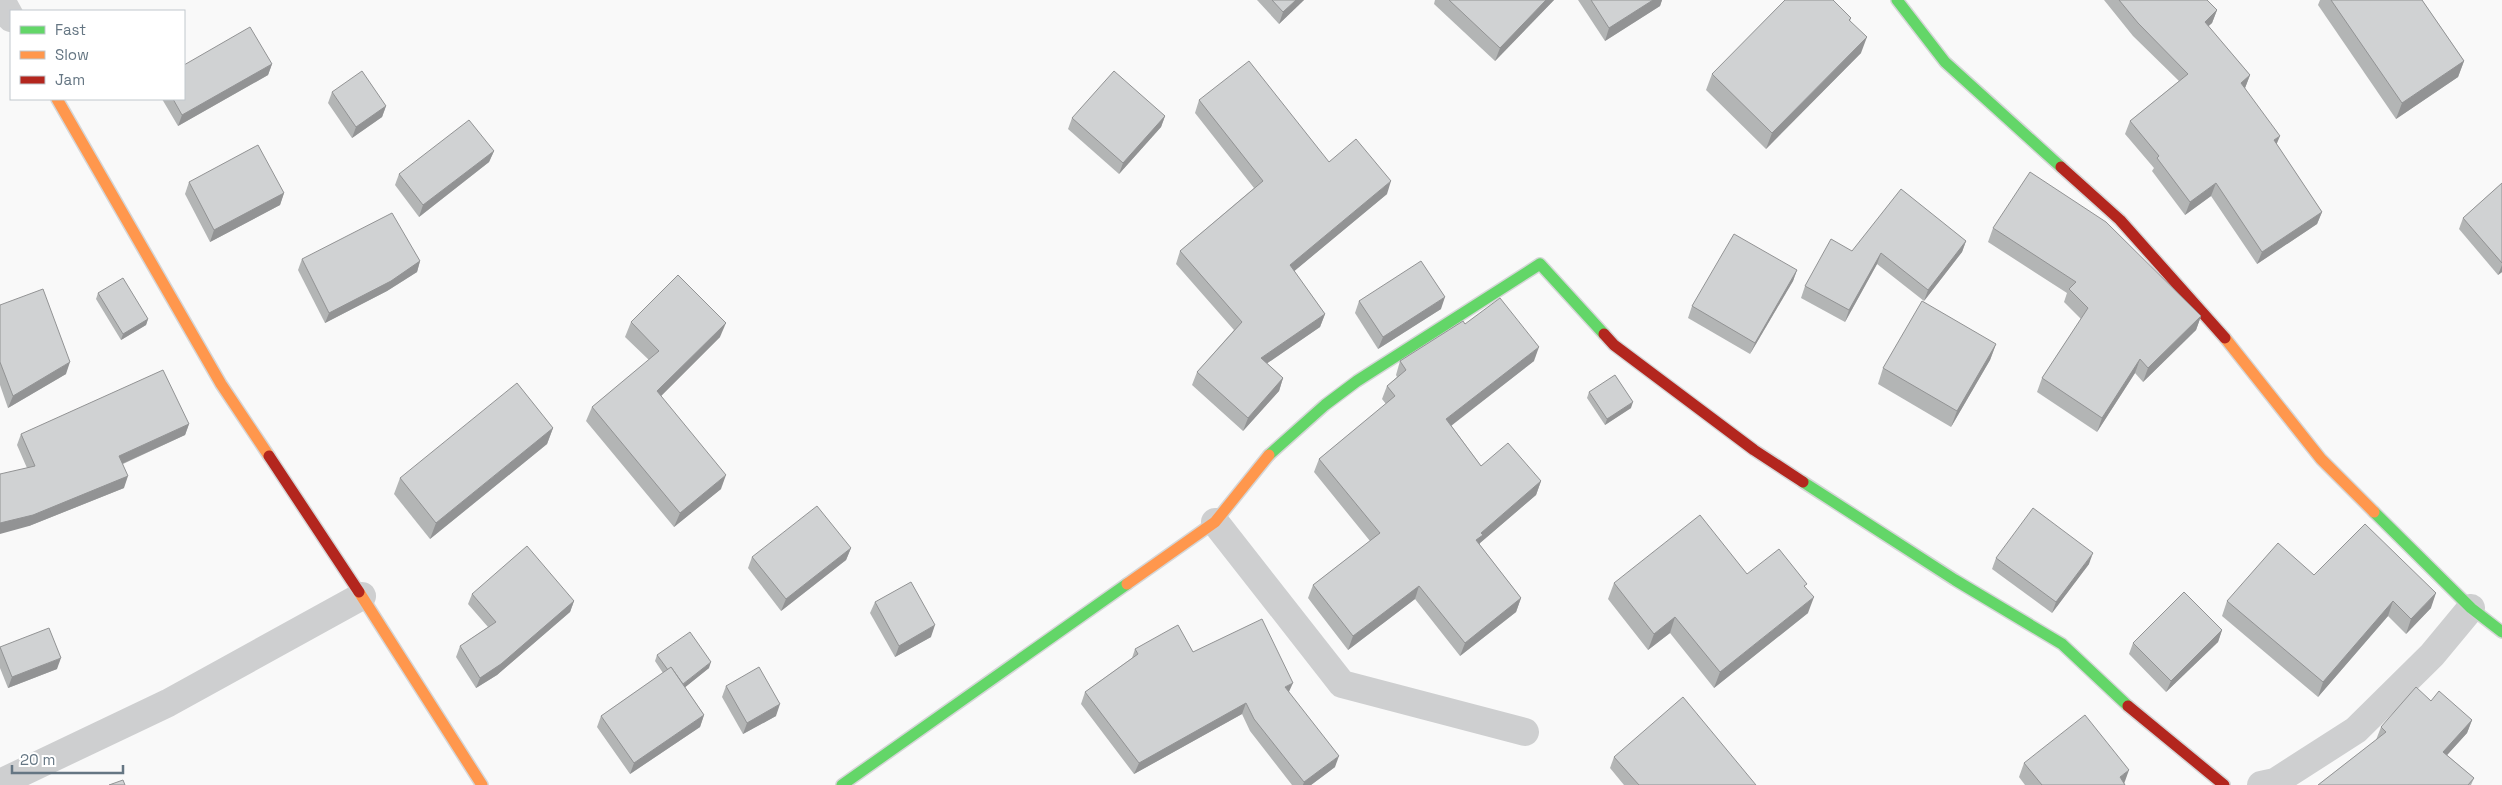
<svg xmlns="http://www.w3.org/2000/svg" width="2502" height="785" viewBox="0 0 2502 785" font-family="'Space Grotesk',sans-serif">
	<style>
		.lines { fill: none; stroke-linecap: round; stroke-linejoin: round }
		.fast-casing { stroke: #d5d6d7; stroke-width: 14 }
		.slow-casing { stroke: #d5d6d7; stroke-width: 14 }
		.jam-casing { stroke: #d5d6d7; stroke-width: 14 }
		.street { stroke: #cecfd0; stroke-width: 28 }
		.fast { stroke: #63d668; stroke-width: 11 }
		.slow { stroke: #ff974d; stroke-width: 11 }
		.jam { stroke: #b3261e; stroke-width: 11 }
		.wall { fill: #b3b5b5 }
		.shaded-wall { fill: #929394 }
		.building { fill: #d0d2d3; stroke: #929394 }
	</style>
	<rect width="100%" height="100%" fill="#f9f9f9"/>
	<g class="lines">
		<defs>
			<g id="fast">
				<polyline points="1897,0 1945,62 2061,167"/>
				<polyline points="1269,455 1325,405 1357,381 1540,264 1604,334"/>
				<polyline points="1803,482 1955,580 2062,644 2128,706"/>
				<polyline points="2374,512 2471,608 2502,632"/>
				<polyline points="842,785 1127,584"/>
			</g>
			<g id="slow">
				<polyline points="57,99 221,384 269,456"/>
				<polyline points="2225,338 2321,459 2374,512"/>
				<polyline points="1127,584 1215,522 1269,455"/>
				<polyline points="359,592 482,785"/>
			</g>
			<g id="jam">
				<polyline points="2061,167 2120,220 2225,338"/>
				<polyline points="1604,334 1614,345 1754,450 1803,482"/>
				<polyline points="269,456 359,592"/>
				<polyline points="2128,706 2224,785"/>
			</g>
		</defs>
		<!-- fast casing -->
		<use href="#fast" class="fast-casing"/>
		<!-- slow casing -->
		<use href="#slow" class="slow-casing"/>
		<!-- jam casing -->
		<use href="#jam" class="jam-casing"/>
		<!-- street -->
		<g class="street">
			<polyline points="1,0 11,18"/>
			<polyline points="1215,522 1342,684 1525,732"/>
			<polyline points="0,783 168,703 362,596"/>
			<polyline points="2261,785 2275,782 2356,730 2432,655 2471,608"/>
		</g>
		<!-- fast -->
		<use href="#fast" class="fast"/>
		<!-- slow -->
		<use href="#slow" class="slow"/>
		<!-- jam -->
		<use href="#jam" class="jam"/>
	</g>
	<!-- wall -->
	<g class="wall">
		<polygon points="1257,0 1304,0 1279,24"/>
		<polygon points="1435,0 1554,0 1495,61 1434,4"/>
		<polygon points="1578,0 1662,0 1660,6 1605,41"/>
		<polygon points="2104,0 2207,0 2217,10 2212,23 2208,26 2250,75 2245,88 2277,145 2322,212 2317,224 2257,264 2211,196 2185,215 2152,171 2154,168 2125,134 2130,121 2179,81 2133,36"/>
		<polygon points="2320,0 2422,0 2464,61 2458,77 2396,119 2318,5"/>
		<polygon points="1851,18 1850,21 1861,53 1766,149 1706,90 1712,74"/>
		<polygon points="272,64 268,75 178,126 162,99 184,99"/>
		<polygon points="332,92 386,106 382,117 352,138 328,103"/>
		<polygon points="1199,100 1329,162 1387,194 1294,271 1325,314 1320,327 1267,363 1283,378 1279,391 1243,431 1192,385 1197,372 1234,330 1176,264 1180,251 1254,188 1195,113"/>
		<polygon points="1165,116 1161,127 1119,174 1068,129 1072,118"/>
		<polygon points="494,151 489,162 419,217 395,185 399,174"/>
		<polygon points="189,182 284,193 280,205 210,242 185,194"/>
		<polygon points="2502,183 2502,272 2498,275 2459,229 2463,218"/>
		<polygon points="1993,228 2201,316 2196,330 2143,382 2135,373 2097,432 2037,392 2042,378 2081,319 2064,302 2067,293 1988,242"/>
		<polygon points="1966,241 1962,252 1924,301 1877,264 1845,322 1801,298 1805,286 1852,251"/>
		<polygon points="302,259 420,261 417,272 387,291 325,323 298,270"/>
		<polygon points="1797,270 1793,281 1750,354 1688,318 1692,306"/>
		<polygon points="98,293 148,319 146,325 121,340 96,299"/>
		<polygon points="1359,301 1441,309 1378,349 1355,313"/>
		<polygon points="0,305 66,374 8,408 0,385"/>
		<polygon points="631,322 720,337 661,396 721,489 674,527 586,421 592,407 649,360 625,337"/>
		<polygon points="1465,324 1534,361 1451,425 1481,466 1541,481 1536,495 1480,543 1479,544 1521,598 1516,612 1460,656 1415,599 1348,650 1308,598 1313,585 1370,541 1314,472 1319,459 1386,404 1382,399 1387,386 1397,377 1396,375 1400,361"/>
		<polygon points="1996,344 1990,360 1951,427 1878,384 1883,368"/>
		<polygon points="1589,392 1631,408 1605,425 1587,398"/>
		<polygon points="189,424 185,435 123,464 124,488 29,526 27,468 17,445 21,434"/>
		<polygon points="553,428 547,444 430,539 394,494 400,478"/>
		<polygon points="851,548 846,560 781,611 748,568 752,557"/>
		<polygon points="1996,558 2089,564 2052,613 1992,569"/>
		<polygon points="1747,574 1806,587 1808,613 1714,688 1670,633 1648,650 1608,599 1614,583"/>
		<polygon points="2314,575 2431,608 2406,634 2388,616 2318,697 2222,616 2227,601"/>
		<polygon points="472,594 574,601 570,612 497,675 476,688 456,657 460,646 488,627 468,604"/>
		<polygon points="875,602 931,637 895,657 870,613"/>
		<polygon points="2222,630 2218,642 2166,692 2129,654 2133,643"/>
		<polygon points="0,647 57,669 8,688 0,668"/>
		<polygon points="1135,649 1193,652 1289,692 1335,767 1311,785 1292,785 1250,731 1242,714 1134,774 1081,704 1085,692 1132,658"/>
		<polygon points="657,655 709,668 685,687 704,715 700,727 630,774 597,727 601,716 663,673 655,661"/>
		<polygon points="726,686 776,716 743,734 722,697"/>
		<polygon points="2431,701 2472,720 2467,733 2447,755 2474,778 2471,785 2318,785 2376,740 2381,727"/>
		<polygon points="1614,757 1756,785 1624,785 1610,768"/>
		<polygon points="2024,763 2124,783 2125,785 2025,785 2019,777"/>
	</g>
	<!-- shaded-wall -->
	<g class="shaded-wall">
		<polygon points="1296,0 1304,0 1279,24 1283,12"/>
		<polygon points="1546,0 1554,0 1495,61 1500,48"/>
		<polygon points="1653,0 1662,0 1660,6 1605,41 1609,28"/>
		<polygon points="2217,10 2212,23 2200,34 2205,22"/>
		<polygon points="1867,37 1861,53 1766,149 1772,133"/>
		<polygon points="2464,61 2458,77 2396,119 2402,103"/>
		<polygon points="272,64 268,75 178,126 182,115"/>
		<polygon points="2250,75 2245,88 2236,96 2241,83"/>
		<polygon points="386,106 382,117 352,138 356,127"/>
		<polygon points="1165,116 1161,127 1119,174 1123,163"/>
		<polygon points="2280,136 2275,148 2274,140"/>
		<polygon points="494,151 489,162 419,217 423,205"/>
		<polygon points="1391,181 1387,194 1286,278 1290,265"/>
		<polygon points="2216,183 2211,196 2185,215 2190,202"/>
		<polygon points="284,193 280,205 210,242 214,230"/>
		<polygon points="2322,212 2317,224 2257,264 2262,252"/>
		<polygon points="1966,241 1962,252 1924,301 1928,290"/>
		<polygon points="1881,253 1877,264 1845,322 1849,310"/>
		<polygon points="420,261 417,272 387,291 325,323 329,313"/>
		<polygon points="2502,265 2502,272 2498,275"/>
		<polygon points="1797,270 1793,281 1750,354 1755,343"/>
		<polygon points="1445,297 1441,309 1378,349 1383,337"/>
		<polygon points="1325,314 1320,327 1256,371 1261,358"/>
		<polygon points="2201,316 2196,330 2143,382 2148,368"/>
		<polygon points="148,319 146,325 121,340 123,334"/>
		<polygon points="726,323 720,337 652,405 657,391"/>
		<polygon points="1996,344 1990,360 1951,427 1957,411"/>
		<polygon points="1539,347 1534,361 1442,433 1446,419"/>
		<polygon points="2140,359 2135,373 2097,432 2102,418"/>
		<polygon points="70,362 66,374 8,408 13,396"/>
		<polygon points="1283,378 1279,391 1243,431 1248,418"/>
		<polygon points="1633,402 1631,408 1605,425 1607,419"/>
		<polygon points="189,424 185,435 115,467 119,456"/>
		<polygon points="553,428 547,444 430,539 436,523"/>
		<polygon points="726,475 721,489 674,527 680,513"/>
		<polygon points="128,476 124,488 29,526 0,534 0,523"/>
		<polygon points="1541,481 1536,495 1480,543 1478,548 1476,540 1481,533"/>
		<polygon points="851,548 846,560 781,611 786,599"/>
		<polygon points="2093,553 2089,564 2052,613 2056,602"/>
		<polygon points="1419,586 1415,599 1348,650 1353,636"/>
		<polygon points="2436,593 2431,608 2406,634 2411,619"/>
		<polygon points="1814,597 1808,613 1714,688 1720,672"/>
		<polygon points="1521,598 1516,612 1460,656 1465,643"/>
		<polygon points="574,601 570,612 497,675 476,688 480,678"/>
		<polygon points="2393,601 2388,616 2318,697 2323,682"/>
		<polygon points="1675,617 1670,633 1648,650 1654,634"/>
		<polygon points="935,625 931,637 895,657 899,646"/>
		<polygon points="2222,630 2218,642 2166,692 2171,681"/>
		<polygon points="61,658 57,669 8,688 12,677"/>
		<polygon points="711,662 709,668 678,693 680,687"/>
		<polygon points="1293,683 1288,694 1285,687"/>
		<polygon points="1246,703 1242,714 1134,774 1139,763"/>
		<polygon points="780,704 776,716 743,734 747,723"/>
		<polygon points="704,715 700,727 630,774 634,763"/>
		<polygon points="2472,720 2467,733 2438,765 2443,752"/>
		<polygon points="1339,756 1335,767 1311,785 1303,785 1304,782"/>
		<polygon points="2129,770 2124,784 2120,777"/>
	</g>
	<!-- building -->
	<g class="building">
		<polygon points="1272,0 1296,0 1283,12"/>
		<polygon points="1449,0 1546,0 1500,48"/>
		<polygon points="1591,0 1653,0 1609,28"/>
		<polygon points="1785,0 1833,0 1851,18 1849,20 1867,37 1772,133 1712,74"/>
		<polygon points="2119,0 2207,0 2217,10 2205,22 2250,75 2241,83 2280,136 2274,140 2322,212 2262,252 2216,183 2190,202 2157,158 2159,156 2130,121 2188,74 2138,23"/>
		<polygon points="2331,0 2422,0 2464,61 2402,103"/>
		<polygon points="250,27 272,64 182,115 173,99 184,99 184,65"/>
		<polygon points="1249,61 1329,162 1356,139 1391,181 1290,265 1325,314 1261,358 1283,378 1248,418 1197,372 1242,322 1180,251 1263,181 1199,100"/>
		<polygon points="362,71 386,106 356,127 332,92"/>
		<polygon points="1114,71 1165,116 1123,163 1072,118"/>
		<polygon points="469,120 494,151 423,205 399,174"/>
		<polygon points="258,145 284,193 214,230 189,182"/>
		<polygon points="2030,172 2106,222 2201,316 2148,368 2140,359 2102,418 2042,378 2088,308 2069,289 2076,282 1993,228"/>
		<polygon points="2502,183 2502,263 2463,218"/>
		<polygon points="1901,189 1966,241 1928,290 1881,253 1849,310 1805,286 1831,239 1852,251"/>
		<polygon points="392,213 420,261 391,281 329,313 302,259"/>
		<polygon points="1734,234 1797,270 1755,343 1692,306"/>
		<polygon points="1421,261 1445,297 1383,337 1359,301"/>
		<polygon points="678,275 726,323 657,391 726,475 680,513 592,407 659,351 631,322"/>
		<polygon points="123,278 148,319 123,334 98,293"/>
		<polygon points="43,289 70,362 13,396 0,362 0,305"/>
		<polygon points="1500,298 1539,347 1446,419 1481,466 1508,443 1541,481 1481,533 1483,535 1476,540 1521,598 1465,643 1419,586 1353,636 1313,585 1380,533 1319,459 1395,396 1387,386 1406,370 1400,361 1463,321 1465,324"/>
		<polygon points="1922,301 1996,344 1957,411 1883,368"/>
		<polygon points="163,370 189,424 119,456 128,476 33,515 0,523 0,474 35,466 21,434"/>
		<polygon points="1615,375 1633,402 1607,419 1589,392"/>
		<polygon points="517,383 553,428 436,523 400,478"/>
		<polygon points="817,506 851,548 786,599 752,557"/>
		<polygon points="2033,508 2093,553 2056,602 1996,558"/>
		<polygon points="1700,515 1747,574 1779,549 1807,584 1804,586 1814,597 1720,672 1675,617 1654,634 1614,583"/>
		<polygon points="2365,524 2436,593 2411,619 2393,601 2323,682 2227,601 2278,543 2314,575"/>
		<polygon points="527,546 574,601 501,664 480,678 460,646 496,622 472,594"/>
		<polygon points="911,582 935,625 899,646 875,602"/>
		<polygon points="2184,592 2222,630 2171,681 2133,643"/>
		<polygon points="1262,619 1293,683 1285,687 1339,756 1304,782 1254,719 1246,703 1139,763 1085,692 1138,654 1135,649 1178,625 1193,652"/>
		<polygon points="49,628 61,658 12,677 0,647"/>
		<polygon points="690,632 711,662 683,684 671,667 668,670 657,655"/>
		<polygon points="671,667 704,715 634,763 601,716"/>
		<polygon points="759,667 780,704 747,723 726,686"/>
		<polygon points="2416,687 2431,701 2439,691 2472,720 2443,752 2474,778 2468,785 2318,785 2386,732 2381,727"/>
		<polygon points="1683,697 1756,785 1639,785 1614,757"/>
		<polygon points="2085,715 2129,770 2120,777 2125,785 2042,785 2024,763"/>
		<polygon points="123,780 125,785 109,785"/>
	</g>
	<!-- legend -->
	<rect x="10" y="10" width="175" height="90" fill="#ffffff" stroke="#c1c8cd"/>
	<rect x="20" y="26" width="25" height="8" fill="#63d668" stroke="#c1c8cd"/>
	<text x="55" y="35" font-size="15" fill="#657683">Fast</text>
	<rect x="20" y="51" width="25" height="8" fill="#ff974d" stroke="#c1c8cd"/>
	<text x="55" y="60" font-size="15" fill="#657683">Slow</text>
	<rect x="20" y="76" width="25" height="8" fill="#b3261e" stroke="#c1c8cd"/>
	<text x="55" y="85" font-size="15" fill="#657683">Jam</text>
	<!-- scale -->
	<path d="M12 765v8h111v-8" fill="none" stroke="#657683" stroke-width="2.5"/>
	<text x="20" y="765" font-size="15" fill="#657683" stroke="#ffffff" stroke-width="4" paint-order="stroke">20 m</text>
</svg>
